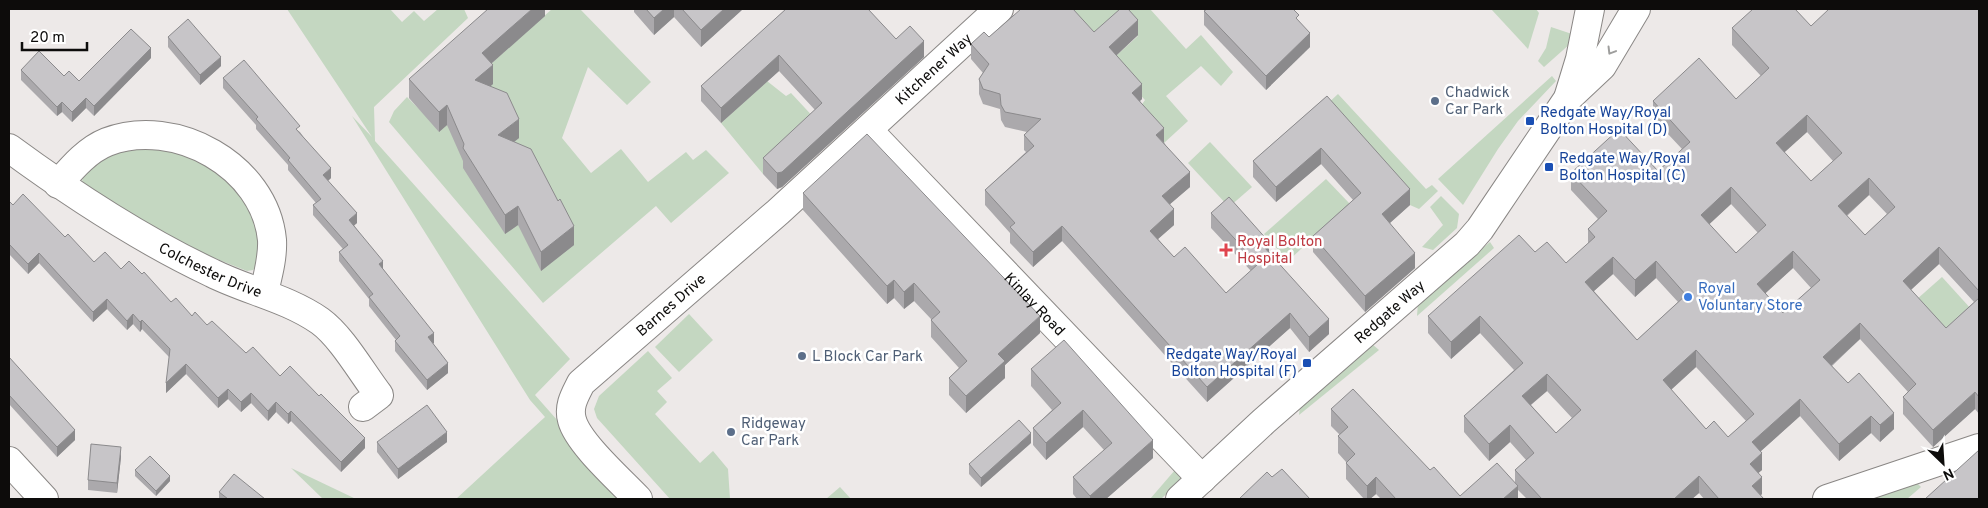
<svg xmlns="http://www.w3.org/2000/svg" width="1988" height="508" viewBox="0 0 1988 508" font-family="Overpass,sans-serif">
	<style>
		.green { fill: #c4d7c1 }
		.lines { fill: none; stroke-linecap: round; stroke-linejoin: round }
		.minor-casing { stroke: #8a8785; stroke-width: 30 }
		.minor { stroke: #fff; stroke-width: 28 }
		.wall { fill: #aba9ac; fill-rule: evenodd }
		.shaded-wall { fill: #8b8a8c }
		.building { fill: #c7c5c8; stroke: #8b8a8c; fill-rule: evenodd }
		.oneway { stroke: #9e9e9d }
		.service-dot { fill: #5c6f8a; stroke: #fff; stroke-width: 2 }
		.transit-dot { fill: #1a4fb4; stroke: #fff; stroke-width: 2 }
		.health-dot { fill: #e0444e; stroke: #fff; stroke-width: 2 }
		.shop-dot { fill: #3f7fe0; stroke: #fff; stroke-width: 2 }
		.labels { text-anchor: middle; stroke-width: 5; stroke-linejoin: round; paint-order: stroke }
		.street-label { font-size: 15px; fill: #0d0c0b; stroke: #fff }
		.service-label { font-size: 15px; fill: #4e5e75; stroke: #fff; text-anchor: start }
		.transit-label { font-size: 15px; fill: #164399; stroke: #fff; text-anchor: start }
		.health-label { font-size: 15px; fill: #be3a42; stroke: #fff; text-anchor: start }
		.shop-label { font-size: 15px; fill: #366cbe; stroke: #fff; text-anchor: start }
	</style>
	<rect width="100%" height="100%" fill="#ede9e8"/>
	<!-- green -->
	<g class="green">
		<polygon points="287,9 390,9 402,22 414,11 424,21 438,9 464,9 468,18 374,107 375,141 570,359 535,395 627,499 456,499 545,417 530,400 352,116 372,137"/>
		<polygon points="552,9 580,9 651,82 627,105 588,67 562,138 591,173 621,149 648,182 686,152 693,160 706,150 729,173 671,223 656,206 543,303 389,122 394,111 407,97 439,129 482,72"/>
		<polygon points="1061,9 1150,9 1186,49 1201,35 1233,72 1221,86 1201,66 1166,96 1188,121 1164,143 1136,113 1145,100 1109,62 1138,36 1094,47"/>
		<polygon points="1491,9 1536,9 1539,13 1528,49"/>
		<polygon points="1551,27 1572,34 1571,43 1544,67 1538,61 1546,48"/>
		<polygon points="1552,76 1556,81 1518,121 1498,149 1463,205 1438,179"/>
		<polygon points="767,81 786,96 791,93 818,122 763,174 721,123"/>
		<polygon points="1338,94 1426,189 1432,185 1438,191 1419,209 1410,205 1323,108"/>
		<polygon points="1210,142 1252,187 1229,207 1188,163"/>
		<polygon points="133,146 179,152 207,163 229,178 262,229 258,265 253,270 247,271 164,238 82,183 83,175 102,154"/>
		<polygon points="1326,179 1350,204 1288,261 1264,234"/>
		<polygon points="1441,196 1459,214 1457,228 1433,250 1422,247 1443,225 1430,207"/>
		<polygon points="1490,242 1494,248 1417,316 1418,302"/>
		<polygon points="1942,277 1972,310 1946,333 1916,300"/>
		<polygon points="689,314 713,340 679,372 655,347"/>
		<polygon points="1372,344 1379,350 1299,415 1300,405"/>
		<polygon points="648,351 672,378 657,391 667,402 655,414 700,463 713,451 728,469 730,499 670,499 597,418 594,409 599,396"/>
		<polygon points="291,468 356,499 323,499"/>
		<polygon points="1175,470 1182,479 1161,499 1150,499"/>
		<polygon points="1915,481 1921,487 1907,499 1864,499"/>
		<polygon points="840,487 851,499 826,499"/>
	</g>
	<g class="lines">
		<defs>
			<g id="minor">
				<polyline points="1569,95 1580,59 1590,9"/>
				<path id="s1" d="M 868,130 L 1202,479"/>
				<path id="s2" d="M 9,148 C 73,195 140,239 212,273 C 248,291 287,298 320,321 C 342,337 362,373 379,395 L 363,407"/>
				<path d="M 58,184 C 72,168 87,150 107,142 C 175,116 265,166 272,240 C 273,257 268,275 264,292"/>
				<polyline points="9,461 44,499"/>
				<path id="s3" d="M 638,499 C 620,480 578,443 572,420 C 568,406 575,395 581,383 L 778,212 L 999,9"/>
				<path id="s4" d="M 1180,499 L 1264,421 L 1467,244 L 1480,229 L 1569,97 L 1602,66 L 1636,9"/>
				<polyline points="1827,499 1979,448"/>
			</g>
		</defs>
		<!-- minor casing -->
		<use href="#minor" class="minor-casing"/>
		<!-- minor -->
		<use href="#minor" class="minor"/>
	</g>
	<!-- wall -->
	<g class="wall">
		<polygon points="545,9 545,16 491,63 493,84 490,86 519,138 514,142 574,245 541,271 518,225 505,234 463,168 463,161 447,125 439,132 409,98 409,79"/>
		<polygon points="634,9 743,9 701,47 674,17 654,35 634,12"/>
		<polygon points="786,9 896,39 924,57 782,187 777,189 763,174 763,158 815,110 779,71 721,123 701,101 701,86"/>
		<path d="M 1979,9 L 1979,414 L 1975,409 L 1933,447 L 1903,414 L 1903,397 L 1908,392 L 1860,339 L 1832,366 L 1848,383 L 1894,429 L 1880,442 L 1871,433 L 1839,461 L 1800,416 L 1761,451 L 1762,470 L 1758,473 L 1762,494 L 1760,496 L 1764,499 L 1704,499 L 1699,493 L 1692,499 L 1527,499 L 1518,490 L 1518,499 L 1381,499 L 1376,494 L 1370,499 L 1364,499 L 1346,479 L 1346,462 L 1338,453 L 1338,436 L 1340,435 L 1331,426 L 1331,409 L 1430,470 L 1460,496 L 1515,483 L 1515,470 L 1526,460 L 1510,442 L 1489,461 L 1464,432 L 1464,416 L 1514,370 L 1480,333 L 1451,359 L 1428,333 L 1428,316 L 1535,252 L 1566,263 L 1588,244 L 1588,229 L 1598,219 L 1571,190 L 1571,173 L 1658,171 L 1682,149 L 1653,118 L 1653,101 L 1736,99 L 1761,76 L 1732,45 L 1732,28 L 1811,26 ZM 1807,132 L 1833,161 L 1811,181 L 1784,152 ZM 1869,195 L 1887,214 L 1865,235 L 1847,216 ZM 1731,204 L 1758,233 L 1736,253 L 1709,224 ZM 1939,264 L 1974,302 L 1946,328 L 1911,290 ZM 1793,268 L 1811,288 L 1783,313 L 1765,293 ZM 1613,274 L 1635,297 L 1656,278 L 1678,302 L 1637,340 L 1594,291 ZM 1696,367 L 1746,421 L 1728,437 L 1706,429 L 1671,390 ZM 1547,391 L 1572,418 L 1556,433 L 1531,405 Z"/>
		<polygon points="1204,11 1299,21 1310,47 1266,90 1204,25"/>
		<polygon points="1094,32 1138,35 1116,56 1142,99 1140,101 1190,187 1170,204 1174,225 1158,239 1174,257 1226,293 1251,271 1211,228 1211,213 1269,252 1329,334 1309,352 1290,328 1207,402 1062,241 1033,267 1010,243 1010,233 985,205 985,190 1026,152 1024,150 1024,135 1027,132 1005,127 1001,120 1000,109 983,104 979,94 979,79 983,73 971,59 971,44 989,37"/>
		<polygon points="168,37 221,66 200,85 168,47"/>
		<polygon points="151,58 94,116 86,108 72,122 62,112 57,116 21,80 21,70 64,76 79,81"/>
		<polygon points="223,78 300,132 331,178 328,181 357,223 354,225 383,269 434,343 433,343 448,373 427,390 395,351 395,341 396,340 369,306 369,299 339,261 339,252 343,249 313,215 313,205 316,203 288,170 288,165 256,129 256,125 223,88"/>
		<polygon points="1327,96 1410,205 1390,223 1415,268 1365,312 1313,252 1313,236 1353,200 1321,164 1276,202 1253,177 1253,161"/>
		<polygon points="803,193 1040,333 1005,365 1005,378 966,413 949,395 949,378 959,368 931,337 931,319 914,301 904,309 894,298 887,304 803,210"/>
		<polygon points="9,201 13,205 65,237 94,262 142,274 171,302 207,325 246,353 280,376 365,448 341,472 291,421 288,424 276,412 268,421 251,403 241,412 228,399 218,408 186,374 166,393 169,357 142,329 140,332 133,324 127,330 107,309 93,322 39,263 28,274 9,254"/>
		<polygon points="9,357 75,440 57,457 9,404"/>
		<polygon points="1031,369 1153,458 1106,499 1077,499 1073,494 1073,477 1104,450 1083,427 1046,460 1033,445 1033,428 1052,410 1031,386"/>
		<polygon points="377,442 447,442 398,479 377,452"/>
		<polygon points="1031,443 981,487 969,474 969,464"/>
		<polygon points="121,457 117,493 88,490 88,480"/>
		<polygon points="135,470 170,481 156,496 135,476"/>
		<polygon points="219,492 265,499 219,499"/>
	</g>
	<!-- shaded-wall -->
	<g class="shaded-wall">
		<polygon points="532,9 545,9 545,16 482,72 482,53"/>
		<polygon points="664,9 674,9 674,17 654,35 654,18"/>
		<polygon points="724,9 743,9 701,47 701,30"/>
		<polygon points="1138,20 1138,35 1109,62 1109,47"/>
		<polygon points="1310,33 1310,47 1266,90 1266,76"/>
		<polygon points="924,41 924,57 782,187 777,189 777,173"/>
		<polygon points="151,48 151,58 94,116 94,106"/>
		<polygon points="779,55 779,71 721,123 721,108"/>
		<polygon points="221,57 221,66 200,85 200,75"/>
		<polygon points="493,65 493,84 475,100 475,80"/>
		<polygon points="1142,84 1142,99 1132,108 1132,93"/>
		<polygon points="86,98 86,108 72,122 72,112"/>
		<polygon points="62,102 62,112 57,116 57,107"/>
		<polygon points="447,105 447,125 439,132 439,112"/>
		<polygon points="1807,115 1807,132 1776,160 1776,143"/>
		<polygon points="519,119 519,138 498,154 498,135"/>
		<polygon points="1164,128 1164,143 1156,135"/>
		<polygon points="1321,148 1321,164 1276,202 1276,187"/>
		<polygon points="331,168 331,178 323,185 323,175"/>
		<polygon points="1190,172 1190,187 1162,211 1162,196"/>
		<polygon points="1869,178 1869,195 1838,223 1838,206"/>
		<polygon points="1731,187 1731,204 1701,232 1701,215"/>
		<polygon points="1410,189 1410,205 1382,230 1382,214"/>
		<polygon points="518,206 518,225 505,234 505,215"/>
		<polygon points="1174,209 1174,225 1150,246 1150,231"/>
		<polygon points="357,213 357,223 349,230 349,220"/>
		<polygon points="574,226 574,245 541,271 541,252"/>
		<polygon points="1062,226 1062,241 1033,267 1033,252"/>
		<polygon points="1269,242 1269,257 1264,247"/>
		<polygon points="1939,247 1939,264 1903,297 1903,281"/>
		<polygon points="1793,251 1793,268 1757,301 1757,284"/>
		<polygon points="39,253 39,263 28,274 28,264"/>
		<polygon points="1415,253 1415,268 1365,312 1365,296"/>
		<polygon points="1613,257 1613,274 1585,299 1585,282"/>
		<polygon points="383,261 383,271 379,264"/>
		<polygon points="1656,261 1656,278 1635,297 1635,280"/>
		<polygon points="894,280 894,298 887,304 887,286"/>
		<polygon points="914,283 914,301 904,309 904,292"/>
		<polygon points="107,299 107,309 93,322 93,312"/>
		<polygon points="1290,313 1290,328 1207,402 1207,387"/>
		<polygon points="133,314 133,324 127,330 127,321"/>
		<polygon points="1040,316 1040,333 1005,365 1005,378 966,413 966,396 998,354"/>
		<polygon points="1480,316 1480,333 1451,359 1451,342"/>
		<polygon points="1329,319 1329,334 1309,352 1309,337"/>
		<polygon points="142,320 142,329 140,332 140,322"/>
		<polygon points="1860,323 1860,339 1823,373 1823,357"/>
		<polygon points="434,333 434,343 428,347 428,337"/>
		<polygon points="1696,350 1696,367 1663,397 1663,380"/>
		<polygon points="448,363 448,373 427,390 427,380"/>
		<polygon points="186,364 186,374 166,393 166,383"/>
		<polygon points="1547,374 1547,391 1522,412 1522,396"/>
		<polygon points="228,389 228,399 218,408 218,398"/>
		<polygon points="1975,392 1975,409 1933,447 1933,430"/>
		<polygon points="251,393 251,403 241,412 241,402"/>
		<polygon points="1800,399 1800,416 1752,459 1752,442"/>
		<polygon points="276,402 276,412 268,421 268,411"/>
		<polygon points="1083,410 1083,427 1046,460 1046,443"/>
		<polygon points="291,411 291,421 288,424 288,414"/>
		<polygon points="1894,413 1894,429 1880,442 1880,425"/>
		<polygon points="1871,416 1871,433 1839,461 1839,444"/>
		<polygon points="1510,425 1510,442 1489,461 1489,444"/>
		<polygon points="75,430 75,440 57,457 57,447"/>
		<polygon points="447,432 447,442 398,479 398,469"/>
		<polygon points="1031,433 1031,443 981,487 981,478"/>
		<polygon points="365,438 365,448 341,472 341,462"/>
		<polygon points="1153,440 1153,458 1106,499 1090,499 1090,496"/>
		<polygon points="121,447 121,457 117,493 117,483"/>
		<polygon points="1762,453 1762,470 1750,480 1750,464"/>
		<polygon points="170,476 170,481 156,496 156,491"/>
		<polygon points="1699,476 1699,493 1692,499 1674,499"/>
		<polygon points="1376,477 1376,494 1370,499 1367,499 1367,486"/>
		<polygon points="1762,477 1762,494 1756,499 1752,486"/>
		<polygon points="1518,486 1518,499 1503,499"/>
	</g>
	<!-- building -->
	<g class="building">
		<polygon points="488,9 532,9 482,53 493,65 475,80 507,93 519,119 498,135 531,149 558,201 560,199 574,226 541,252 518,206 505,215 463,148 464,144 447,105 439,112 409,79"/>
		<polygon points="646,9 664,9 654,18"/>
		<polygon points="682,9 724,9 701,30"/>
		<polygon points="786,9 868,9 896,39 910,26 924,41 782,172 777,173 763,158 822,103 779,55 721,108 701,86"/>
		<polygon points="1021,9 1073,9 1094,32 1120,9 1128,9 1138,20 1109,47 1142,84 1132,93 1164,128 1156,135 1190,172 1162,196 1174,209 1150,231 1174,257 1185,247 1226,293 1258,264 1211,213 1229,197 1269,242 1264,247 1329,319 1309,337 1290,313 1207,387 1062,226 1033,252 1010,227 1015,223 985,190 1034,146 1024,135 1041,119 1005,112 1001,105 1000,94 983,89 979,79 989,64 971,44 984,32 989,37"/>
		<polygon points="1207,9 1293,9 1299,15 1296,18 1310,33 1266,76 1204,11"/>
		<path d="M 1753,9 L 1795,9 L 1811,26 L 1829,9 L 1979,9 L 1979,291 L 1939,247 L 1903,281 L 1946,328 L 1979,298 L 1979,397 L 1975,392 L 1933,430 L 1903,397 L 1916,384 L 1860,323 L 1823,357 L 1848,383 L 1859,373 L 1894,413 L 1880,425 L 1871,416 L 1839,444 L 1800,399 L 1752,442 L 1762,453 L 1750,464 L 1762,477 L 1752,486 L 1764,499 L 1719,499 L 1699,476 L 1674,499 L 1542,499 L 1515,470 L 1534,453 L 1510,425 L 1489,444 L 1464,416 L 1523,363 L 1480,316 L 1451,342 L 1428,316 L 1519,235 L 1535,252 L 1547,242 L 1566,263 L 1595,237 L 1588,229 L 1607,211 L 1571,173 L 1619,129 L 1658,171 L 1690,142 L 1653,101 L 1699,58 L 1736,99 L 1769,68 L 1732,28 ZM 1807,115 L 1842,153 L 1811,181 L 1776,143 ZM 1869,178 L 1895,207 L 1865,235 L 1838,206 ZM 1731,187 L 1766,225 L 1736,253 L 1701,215 ZM 1793,251 L 1820,280 L 1783,313 L 1757,284 ZM 1613,257 L 1635,280 L 1656,261 L 1686,295 L 1637,340 L 1585,282 ZM 1696,350 L 1754,414 L 1728,437 L 1714,421 L 1706,429 L 1663,380 ZM 1547,374 L 1581,410 L 1556,433 L 1522,396 Z"/>
		<polygon points="188,19 221,57 200,75 168,37"/>
		<polygon points="131,29 151,48 94,106 86,98 72,112 62,102 57,107 21,70 39,51 64,76 69,71 79,81"/>
		<polygon points="244,60 300,126 296,129 331,168 323,175 357,213 349,220 383,261 379,264 434,333 428,337 448,363 427,380 395,341 400,336 369,297 373,294 339,252 348,245 313,205 321,199 288,160 290,158 256,119 258,117 223,78"/>
		<polygon points="1327,96 1410,189 1382,214 1415,253 1365,296 1313,236 1361,193 1321,148 1276,187 1253,161"/>
		<polygon points="867,134 1040,316 998,354 1005,361 966,396 949,378 967,361 931,320 940,312 914,283 904,292 894,280 887,286 803,193"/>
		<polygon points="23,194 65,237 68,234 94,262 105,252 121,269 129,261 142,274 144,272 171,302 176,298 192,316 195,312 207,325 212,321 246,353 253,347 280,376 290,366 319,396 321,394 365,438 341,462 291,411 288,414 276,402 268,411 251,393 241,402 228,389 218,398 186,364 166,383 170,349 142,320 140,322 133,314 127,321 107,299 93,312 39,253 28,264 9,244 9,201 13,205"/>
		<polygon points="1064,340 1153,440 1090,496 1073,477 1112,443 1083,410 1046,443 1033,428 1061,403 1031,369"/>
		<polygon points="9,357 75,430 57,447 9,395"/>
		<polygon points="1353,389 1430,470 1434,467 1460,496 1497,463 1518,486 1503,499 1396,499 1376,477 1367,486 1346,463 1355,454 1338,436 1348,427 1331,409"/>
		<polygon points="427,405 447,432 398,469 377,442"/>
		<polygon points="1019,420 1031,433 981,478 969,464"/>
		<polygon points="91,444 121,447 117,483 88,480"/>
		<polygon points="1979,450 1979,499 1925,499"/>
		<polygon points="150,456 170,476 156,491 135,470"/>
		<polygon points="1282,469 1310,499 1239,499 1267,472 1272,477"/>
		<polygon points="234,474 265,499 228,499 219,492"/>
	</g>
	<!-- one-way arrows -->
	<defs><path id="oneway-chevron" d="M-2-3.5L2.5 0L-2 3.5" fill="none" stroke-width="1.6" stroke-linecap="round" stroke-linejoin="round" transform="scale(1.25)"/></defs>
	<use class="oneway" href="#oneway-chevron" transform="translate(1611 51) rotate(121)"/>
	<!-- markers -->
	<g class="service-dot">
		<circle cx="1435" cy="101" r="5"/>
		<circle cx="802" cy="356" r="5"/>
		<circle cx="731" cy="432" r="5"/>
	</g>
	<g class="transit-dot">
		<rect x="1525" y="116" width="10" height="10" rx="2.5"/>
		<rect x="1544" y="162" width="10" height="10" rx="2.5"/>
		<rect x="1302" y="358" width="10" height="10" rx="2.5"/>
	</g>
	<path class="health-dot" d="M1223.5 242.5h5v5h5v5h-5v5h-5v-5h-5v-5h5z"/>
	<circle class="shop-dot" cx="1688" cy="297" r="5"/>
	<g class="labels">
		<!-- street labels -->
		<g class="street-label">
			<text dy="5" stroke="none"><textPath href="#s3" startOffset="615">Kitchener Way</textPath></text>
			<text dy="5" stroke="none"><textPath href="#s2" startOffset="236">Colchester Drive</textPath></text>
			<text dy="5" stroke="none"><textPath href="#s3" startOffset="262">Barnes Drive</textPath></text>
			<text dy="5" stroke="none"><textPath href="#s1" startOffset="241">Kinlay Road</textPath></text>
			<text dy="5" stroke="none"><textPath href="#s4" startOffset="281">Redgate Way</textPath></text>
		</g>
		<!-- service labels -->
		<g class="service-label">
			<text x="1445" y="97">Chadwick<tspan x="1445" dy="17">Car Park</tspan></text>
			<text x="812" y="361">L Block Car Park</text>
			<text x="741" y="428">Ridgeway<tspan x="741" dy="17">Car Park</tspan></text>
		</g>
		<!-- transit labels -->
		<g class="transit-label">
			<text x="1540" y="117">Redgate Way/Royal<tspan x="1540" dy="17">Bolton Hospital (D)</tspan></text>
			<text x="1559" y="163">Redgate Way/Royal<tspan x="1559" dy="17">Bolton Hospital (C)</tspan></text>
			<text x="1297" y="359" text-anchor="end">Redgate Way/Royal<tspan x="1297" dy="17">Bolton Hospital (F)</tspan></text>
		</g>
		<!-- health labels -->
		<g class="health-label">
			<text x="1237" y="246">Royal Bolton<tspan x="1237" dy="17">Hospital</tspan></text>
		</g>
		<!-- shop labels -->
		<g class="shop-label">
			<text x="1698" y="293">Royal<tspan x="1698" dy="17">Voluntary Store</tspan></text>
		</g>
	</g>
	<!-- border -->
	<rect width="1988" height="508" fill="none" stroke="#0d0c0b" stroke-width="20"/>
	<!-- north arrow -->
	<g transform="translate(1943 463) rotate(155)" stroke="#ffffff" stroke-width="4" paint-order="stroke">
	<path d="M0-4L9 19L0 12L-9 19Z" fill="#0d0c0b"/>
	<text y="-8" font-size="14" font-weight="bold" text-anchor="middle" fill="#0d0c0b">N</text>
	</g>
	<!-- scale -->
	<path d="M22 42v8h65v-8" fill="none" stroke="#0d0c0b" stroke-width="2.5"/>
	<text x="30" y="42" font-size="15" fill="#0d0c0b" stroke="#ffffff" stroke-width="4" paint-order="stroke">20 m</text>
</svg>
